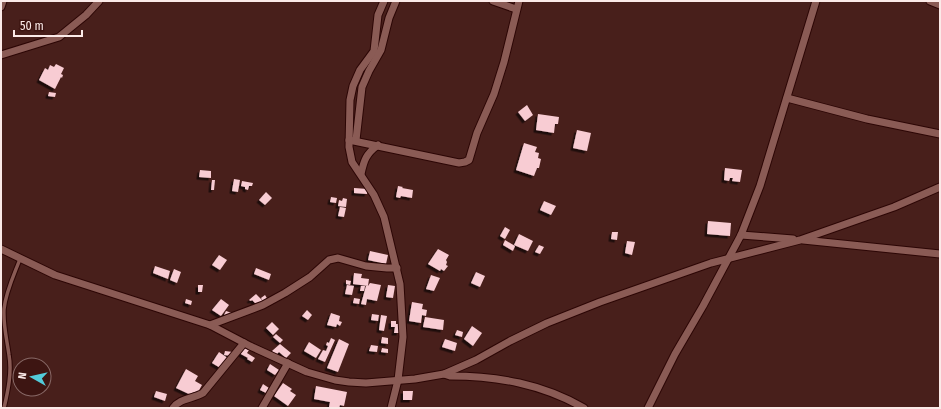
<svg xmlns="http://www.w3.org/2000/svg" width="941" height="409" viewBox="0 0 941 409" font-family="'Fira Sans Condensed',sans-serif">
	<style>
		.building { fill: #f8ccd3; filter: url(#shadow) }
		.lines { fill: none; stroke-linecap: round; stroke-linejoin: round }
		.lane-casing { stroke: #2c0605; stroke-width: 5.5 }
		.street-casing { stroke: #2c0605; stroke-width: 9 }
		.lane { stroke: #8a5b55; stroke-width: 3.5 }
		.street { stroke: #8a5b55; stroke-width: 7 }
	</style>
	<defs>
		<filter id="shadow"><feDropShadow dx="-2.5" dy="2.5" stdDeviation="0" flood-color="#0009"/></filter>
	</defs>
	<rect width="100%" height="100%" fill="#481f1b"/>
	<!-- building -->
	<g class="building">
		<polygon points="56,64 64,68 61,74 63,75 62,78 61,77 55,89 39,80 45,68 48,70 50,65 54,67"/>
		<polygon points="49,92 56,93 55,97 48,96"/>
		<polygon points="527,105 533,115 525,121 518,112"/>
		<polygon points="538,114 559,117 558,124 555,124 554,133 536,130"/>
		<polygon points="577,130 591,133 587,151 573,148"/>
		<polygon points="524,143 537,147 535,152 539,153 538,158 541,159 539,168 537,168 534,176 516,170"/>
		<polygon points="725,168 742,170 740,182 732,181 733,178 730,178 729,181 724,180"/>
		<polygon points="200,170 211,171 211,178 199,177"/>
		<polygon points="234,179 240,180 238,192 232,191"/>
		<polygon points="212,180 215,180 214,190 211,190"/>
		<polygon points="242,181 253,183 252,186 249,186 248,190 245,189 245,187 241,186"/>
		<polygon points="398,186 403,187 402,188 413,190 412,198 401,196 400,198 396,197"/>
		<polygon points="354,188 368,189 367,194 354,193"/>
		<polygon points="266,192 272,198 265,205 259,200"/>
		<polygon points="331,197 337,198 336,203 330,202"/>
		<polygon points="343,198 347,199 346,207 338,206 339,200 342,201"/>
		<polygon points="544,201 556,206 551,215 540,210"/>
		<polygon points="340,207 346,208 344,217 338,216"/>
		<polygon points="708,221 731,223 730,236 707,234"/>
		<polygon points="505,227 510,230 505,239 500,236"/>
		<polygon points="612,232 618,232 617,240 611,239"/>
		<polygon points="519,234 533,241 528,251 514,245"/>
		<polygon points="505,240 515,246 513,251 503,245"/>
		<polygon points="627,241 635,242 632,255 625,253"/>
		<polygon points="539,245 544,247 540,254 535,252"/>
		<polygon points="438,249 449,255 446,260 447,262 446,265 448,266 444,271 441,269 440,271 428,264"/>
		<polygon points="370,251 388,255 386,264 368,260"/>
		<polygon points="219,255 227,260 220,270 212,265"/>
		<polygon points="155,266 170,271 168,279 153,273"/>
		<polygon points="256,268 271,274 269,280 254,274"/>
		<polygon points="174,269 181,272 177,283 170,280"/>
		<polygon points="476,272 485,276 480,287 471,283"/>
		<polygon points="354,273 362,274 361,278 369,279 368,286 353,284"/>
		<polygon points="431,275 440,278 434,291 426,289"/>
		<polygon points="346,280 351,281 350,285 346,284"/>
		<polygon points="370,283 381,285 377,301 367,299 366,305 361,304 366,286 368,286"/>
		<polygon points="198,285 203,285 202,292 198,292"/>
		<polygon points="347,285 354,286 352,295 345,294"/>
		<polygon points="388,285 395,286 393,298 386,297"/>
		<polygon points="361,286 365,286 364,291 360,291"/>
		<polygon points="256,294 262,300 262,302 257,305 252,300 251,301 249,300"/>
		<polygon points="265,295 268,300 264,303 261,298"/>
		<polygon points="354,298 360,299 359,304 353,303"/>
		<polygon points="186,299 192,301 191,305 185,303"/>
		<polygon points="221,299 229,305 221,316 212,310"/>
		<polygon points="412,302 423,304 422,309 427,310 426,316 422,315 421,323 409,321"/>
		<polygon points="307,310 312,315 308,320 302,316"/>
		<polygon points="226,311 232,313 230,318 224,315"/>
		<polygon points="331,313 340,316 339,321 342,322 340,326 337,324 336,327 327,325"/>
		<polygon points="372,314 379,315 378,321 371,320"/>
		<polygon points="381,315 387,316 384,331 379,330"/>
		<polygon points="425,317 444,320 443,330 423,327"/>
		<polygon points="391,321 396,321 396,324 400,324 399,333 394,333 395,327 391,327"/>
		<polygon points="272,322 279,329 273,335 266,328"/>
		<polygon points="472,326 482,333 473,346 464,339"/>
		<polygon points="457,330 463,332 462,337 455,335"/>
		<polygon points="276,334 283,340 280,343 273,337"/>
		<polygon points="382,337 388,338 388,344 381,343"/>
		<polygon points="331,338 335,340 325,362 318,359 323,350 326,351 328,346 326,345 327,342 329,343"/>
		<polygon points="339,339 349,344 338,372 327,368"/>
		<polygon points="445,339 457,343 455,351 442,347"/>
		<polygon points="309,342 321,350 316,358 304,351"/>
		<polygon points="280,344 291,353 286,358 279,352 276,355 272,351"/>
		<polygon points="371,345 378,346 377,352 369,351"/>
		<polygon points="243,347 249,350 247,353 255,358 252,362 247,359 248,358 239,353"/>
		<polygon points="382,348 388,349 388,353 381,352"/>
		<polygon points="225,351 233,352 232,356 224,355"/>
		<polygon points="219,352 229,359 222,369 212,363"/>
		<polygon points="270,364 279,370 275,375 267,370"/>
		<polygon points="186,369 198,376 195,381 202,385 197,394 193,392 191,395 176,388"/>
		<polygon points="283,383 292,389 290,391 296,395 288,406 274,396"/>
		<polygon points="263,384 269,388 266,393 260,390"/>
		<polygon points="316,386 347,392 344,406 340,405 339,408 329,407 330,402 314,399"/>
		<polygon points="156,391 167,394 165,401 154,397"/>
		<polygon points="403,391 413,391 412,400 403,400"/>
	</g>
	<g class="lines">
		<defs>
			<path id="lane" d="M 4,408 C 8,391 12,372 9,355 C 7,340 3,325 4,309 C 6,291 14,275 20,259"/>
			<g id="street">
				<polyline points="384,1 378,15 374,51 360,70 353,86 350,100 349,147 352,162 374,195 384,217 400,284 403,337 398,380 391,408"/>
				<polyline points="493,1 516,9"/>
				<polyline points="930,1 940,5"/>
				<polyline points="1,7 3,1"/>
				<polyline points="1,55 59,37 86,15 99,1"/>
				<polyline points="787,98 867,119 940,134"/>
				<polyline points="349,140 459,163 465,162 469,160 477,133 494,94 504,62 519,1"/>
				<polyline points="356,140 362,87 369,71 381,50 389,18 396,1"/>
				<path d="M 361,174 C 364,160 366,154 378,145"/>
				<polyline points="741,235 793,239"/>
				<polyline points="803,240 940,254"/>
				<polyline points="1,249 55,275 210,325 250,346 307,372 335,380 349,382 366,383 415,379 444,374 476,360 510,341 547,323 600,302 711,263 800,240 894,207 940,187"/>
				<polyline points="210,325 263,305 285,293 310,277 329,260 338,258 366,266 387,268 397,268"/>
				<path d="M 444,374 L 450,376 C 498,376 542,384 584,408"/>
				<path d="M 173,408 C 180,398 193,399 203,393 L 244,343"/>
				<polyline points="262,408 288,363"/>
				<polyline points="648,408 675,354 703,306 741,235 760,186 816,1"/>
			</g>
		</defs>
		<!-- lane casing -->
		<use href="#lane" class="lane-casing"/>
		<!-- street casing -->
		<use href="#street" class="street-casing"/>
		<!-- lane -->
		<use href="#lane" class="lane"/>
		<!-- street -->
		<use href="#street" class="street"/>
	</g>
	<!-- border -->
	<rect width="941" height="409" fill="none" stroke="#fbeae8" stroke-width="4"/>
	<!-- north arrow -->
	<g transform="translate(32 377) rotate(278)"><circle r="19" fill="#3d1512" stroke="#896a68"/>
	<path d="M0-3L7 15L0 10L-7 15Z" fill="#53cbda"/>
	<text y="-6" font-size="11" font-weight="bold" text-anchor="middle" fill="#fbeae8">N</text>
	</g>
	<!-- scale -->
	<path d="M14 30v6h68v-6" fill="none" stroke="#fbeae8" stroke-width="2"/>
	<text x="20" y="30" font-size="12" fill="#fbeae8" stroke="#3d1512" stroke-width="3" paint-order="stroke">50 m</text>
</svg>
